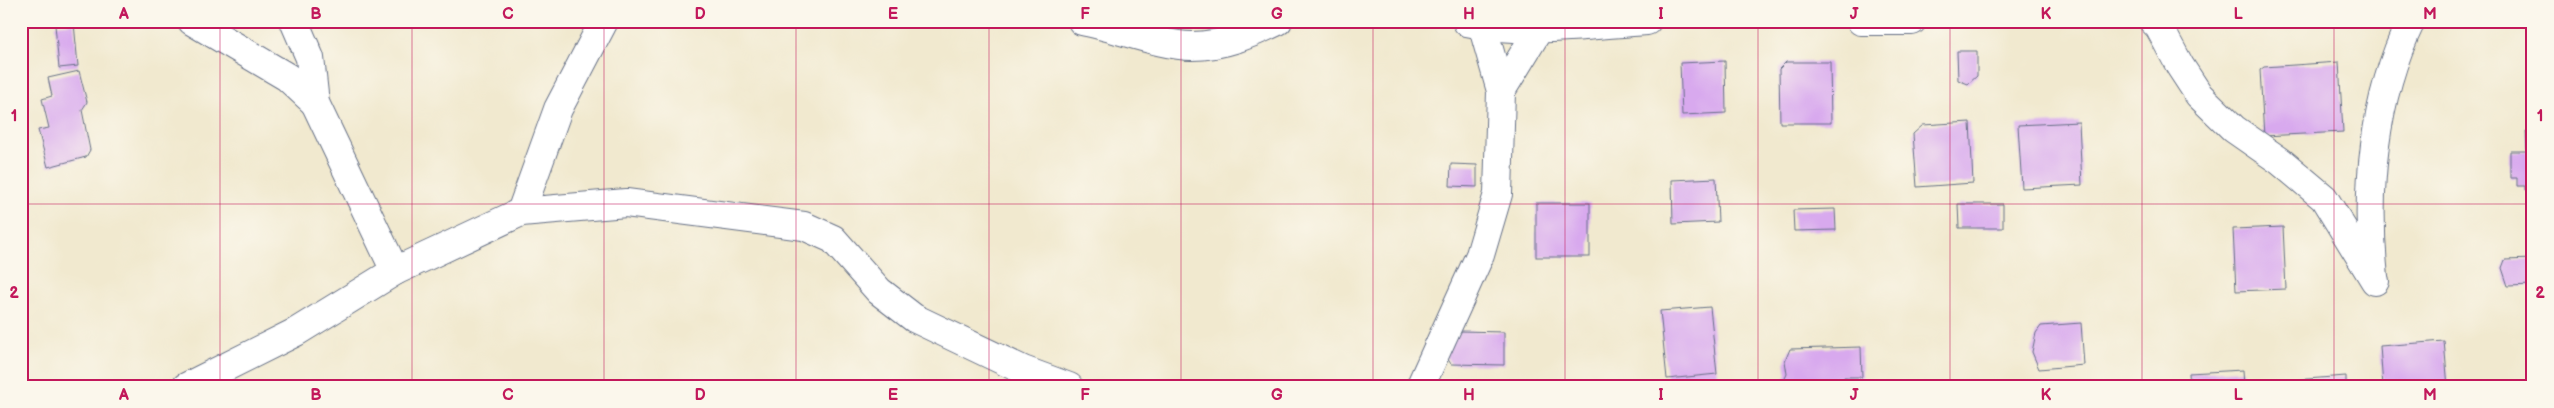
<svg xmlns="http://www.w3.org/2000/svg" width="2554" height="408" viewBox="0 0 2554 408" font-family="'Balsamiq Sans',sans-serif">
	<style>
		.building { fill: #d8a9ee }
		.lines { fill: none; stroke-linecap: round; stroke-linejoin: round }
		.street-casing { stroke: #667086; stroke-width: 30 }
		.street { stroke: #fff; stroke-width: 28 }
		.grid { fill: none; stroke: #c2185b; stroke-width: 1; stroke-opacity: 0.55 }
		.neatline { fill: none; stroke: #c2185b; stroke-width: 2 }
		.grid-label { font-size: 16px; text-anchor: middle; font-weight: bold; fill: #c2185b }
	</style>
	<rect width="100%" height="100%" fill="#fbf7ec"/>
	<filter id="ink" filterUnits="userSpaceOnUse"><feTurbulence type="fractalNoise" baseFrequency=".02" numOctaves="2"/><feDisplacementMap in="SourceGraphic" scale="10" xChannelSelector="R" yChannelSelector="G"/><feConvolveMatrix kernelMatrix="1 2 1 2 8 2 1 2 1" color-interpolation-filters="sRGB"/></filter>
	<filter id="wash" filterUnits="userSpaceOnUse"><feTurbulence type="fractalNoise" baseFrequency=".0096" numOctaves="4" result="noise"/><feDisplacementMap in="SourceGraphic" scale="20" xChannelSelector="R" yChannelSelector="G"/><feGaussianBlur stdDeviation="1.12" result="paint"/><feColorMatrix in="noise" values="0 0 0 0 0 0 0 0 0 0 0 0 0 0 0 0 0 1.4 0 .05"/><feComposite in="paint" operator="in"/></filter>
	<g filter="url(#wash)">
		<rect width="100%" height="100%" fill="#f1e9cf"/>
		<g id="blocks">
			<!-- building -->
			<g class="building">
				<polygon points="74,23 78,66 59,68 55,25"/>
				<polygon points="21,30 23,30 27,55 21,56"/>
				<polygon points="1957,51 1977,51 1977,76 1968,84 1958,80"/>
				<polygon points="1725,61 1726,113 1682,115 1680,63"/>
				<polygon points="1786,62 1830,62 1831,123 1780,123 1779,69"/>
				<polygon points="2339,62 2343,132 2264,136 2260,70 2264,67"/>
				<polygon points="79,71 87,102 82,110 90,150 86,157 48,167 38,130 49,128 42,99 52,96 48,78"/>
				<polygon points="1970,122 1973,183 1917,187 1913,134 1923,125"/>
				<polygon points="2079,122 2082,185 2022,188 2018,125"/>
				<polygon points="2526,132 2533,132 2533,190 2525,190 2525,186 2517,186 2517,178 2510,178 2510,151 2527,151"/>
				<polygon points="1451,164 1477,165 1477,187 1450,186"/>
				<polygon points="1716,178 1718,222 1673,224 1672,180"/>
				<rect x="1536" y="203" width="54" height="54"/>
				<polygon points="1958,204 2003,204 2003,228 1959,228"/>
				<polygon points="1835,209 1836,230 1794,231 1793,210"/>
				<polygon points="2283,227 2286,289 2236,291 2233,229"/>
				<polygon points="2533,259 2533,285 2508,286 2502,268 2505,260"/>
				<polygon points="1710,307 1717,374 1667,379 1660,311"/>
				<polygon points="2081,323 2084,365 2039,369 2032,352 2036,333 2041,326"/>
				<polygon points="1460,331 1504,332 1504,365 1451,364 1445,355"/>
				<polygon points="2444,341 2448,387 2383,387 2380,346"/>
				<polygon points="1861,347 1862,377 1844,377 1844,387 1781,387 1787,374 1785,361 1790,349"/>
				<polygon points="2243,370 2244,387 2190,387 2189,373"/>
				<polygon points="2346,376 2346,387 2280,387 2280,381"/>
				<polygon points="1606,384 1606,387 1576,387 1577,385"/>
			</g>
		</g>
	</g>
	<g filter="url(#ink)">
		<use href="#blocks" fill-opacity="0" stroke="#667086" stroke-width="1"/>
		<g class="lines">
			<defs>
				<g id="street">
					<polyline points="192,21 287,77 315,103"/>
					<polyline points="294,21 310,58 315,103 395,271"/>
					<path d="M 1082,21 C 1115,27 1162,46 1192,46 C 1223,46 1251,34 1278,21"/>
					<polyline points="1861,21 1912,21"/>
					<polyline points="2153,21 2159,27 2180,66 2199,95 2234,129 2280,161 2324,198 2375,281"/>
					<path d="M 1467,22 C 1526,35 1588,25 1647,21"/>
					<polyline points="1501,91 1539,29"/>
					<polyline points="521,212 558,109 604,21"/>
					<path d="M 2374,277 C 2365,191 2373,99 2411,21"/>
					<polyline points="186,387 296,332 395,271 521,212 626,203 804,226 833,239 879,291 914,318 1023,370 1069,387"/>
					<polyline points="1420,387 1480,255 1498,194 1501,91 1481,21"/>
				</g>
			</defs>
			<!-- street casing -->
			<use href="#street" class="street-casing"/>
			<!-- street -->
			<use href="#street" class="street"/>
		</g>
	</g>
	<!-- grid -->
	<path class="grid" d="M 220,21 L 220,387M 412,21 L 412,387M 604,21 L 604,387M 796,21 L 796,387M 989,21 L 989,387M 1181,21 L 1181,387M 1373,21 L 1373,387M 1565,21 L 1565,387M 1758,21 L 1758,387M 1950,21 L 1950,387M 2142,21 L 2142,387M 2334,21 L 2334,387M 21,204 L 2533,204"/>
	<!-- margin -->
	<rect width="2554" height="408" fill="none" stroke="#fbf7ec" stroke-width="55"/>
	<rect x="28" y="28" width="2498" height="352" class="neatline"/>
	<g class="grid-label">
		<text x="124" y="19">A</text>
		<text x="316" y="19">B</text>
		<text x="508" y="19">C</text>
		<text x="700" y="19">D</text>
		<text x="893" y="19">E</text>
		<text x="1085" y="19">F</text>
		<text x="1277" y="19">G</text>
		<text x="1469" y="19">H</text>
		<text x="1661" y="19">I</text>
		<text x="1854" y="19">J</text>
		<text x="2046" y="19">K</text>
		<text x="2238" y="19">L</text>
		<text x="2430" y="19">M</text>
		<text x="14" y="121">1</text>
		<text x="2540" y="121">1</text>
		<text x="14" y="298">2</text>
		<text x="2540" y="298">2</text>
		<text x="124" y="400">A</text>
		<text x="316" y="400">B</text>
		<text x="508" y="400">C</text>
		<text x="700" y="400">D</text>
		<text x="893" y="400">E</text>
		<text x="1085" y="400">F</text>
		<text x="1277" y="400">G</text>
		<text x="1469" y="400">H</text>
		<text x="1661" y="400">I</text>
		<text x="1854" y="400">J</text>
		<text x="2046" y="400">K</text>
		<text x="2238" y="400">L</text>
		<text x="2430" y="400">M</text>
	</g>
</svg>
